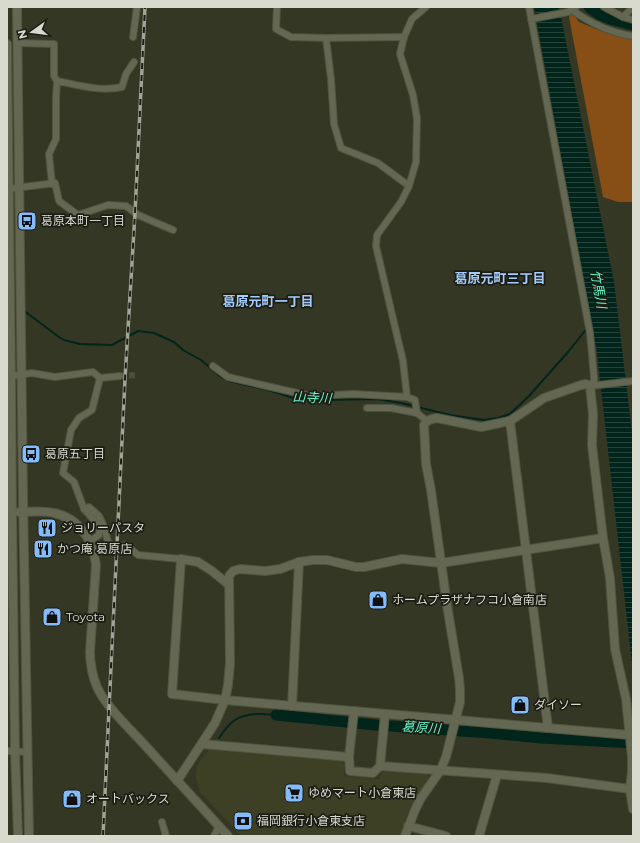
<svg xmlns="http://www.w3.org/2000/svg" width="640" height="843" viewBox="0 0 640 843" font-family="Montserrat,'Noto Sans JP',sans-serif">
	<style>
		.built { fill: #3d4025 }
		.grass { fill: #874e15 }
		.water { fill: url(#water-rules) }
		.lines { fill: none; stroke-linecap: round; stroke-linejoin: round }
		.stream { stroke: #02251b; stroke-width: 2 }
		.river { stroke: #02251b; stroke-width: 11 }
		.minor-tunnel { stroke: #4d4f3c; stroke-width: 6; stroke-dasharray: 6 3; stroke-linecap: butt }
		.minor-casing { stroke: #515341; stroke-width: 8 }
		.tertiary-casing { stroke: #515341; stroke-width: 10 }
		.minor { stroke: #646751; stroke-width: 6 }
		.tertiary { stroke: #646751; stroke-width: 8 }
		.rail-casing { stroke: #a2a495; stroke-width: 3.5 }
		.rail { stroke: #1c1d14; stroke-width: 2; stroke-dasharray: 6; stroke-linecap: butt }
		.labels { text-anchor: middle; stroke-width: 3.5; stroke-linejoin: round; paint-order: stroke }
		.poi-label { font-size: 12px; fill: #d8dacd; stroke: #1c1d14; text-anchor: start }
		.neighbourhood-label { font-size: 13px; font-weight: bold; fill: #a3ccfc; stroke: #1c1d14 }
		.water-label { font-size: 13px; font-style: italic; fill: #65f7cb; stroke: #1c1d14 }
	</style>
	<defs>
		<pattern id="water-rules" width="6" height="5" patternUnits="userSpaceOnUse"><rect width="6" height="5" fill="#02251b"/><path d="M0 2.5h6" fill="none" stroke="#26443b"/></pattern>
	</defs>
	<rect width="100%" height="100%" fill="#343723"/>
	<!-- built -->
	<polygon class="built" points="210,749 341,760 345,765 344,776 379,779 380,775 384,771 427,773 430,779 402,836 241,836 200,792 196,777 196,772 197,766 206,753"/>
	<!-- grass -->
	<polygon class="grass" points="570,15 573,15 575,16 579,22 601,31 633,38 633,202 618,202 603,197 569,17"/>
	<!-- water -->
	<polygon class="water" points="534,7 559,7 614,282 633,441 633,673 597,353 585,287"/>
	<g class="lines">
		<!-- stream -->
		<g class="stream">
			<polyline points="23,310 59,337 64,340 80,344 112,345 138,331 154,333 174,342 183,350 201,360 220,376 229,381 268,390 297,399 326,400 377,399 401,403 450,415 484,420 498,418 510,414 529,396 568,352 588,327"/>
			<path d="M 219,738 C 223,732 229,724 235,720 C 247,712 263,714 276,715"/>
		</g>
		<!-- river -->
		<g class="river">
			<polyline points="589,7 600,15 610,19 633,25"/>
			<polyline points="276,715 376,725 490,733 541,738 633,743"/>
		</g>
		<!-- minor-tunnel -->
		<g class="minor-tunnel">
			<polyline points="120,376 135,375"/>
			<polyline points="111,544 126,545"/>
		</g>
		<defs>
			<g id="minor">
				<polyline points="277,7 276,29 291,37 326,38 404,37"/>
				<polyline points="529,7 590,333 594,377 594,381 590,386"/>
				<polyline points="604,7 623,17 633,20"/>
				<path d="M 572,10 C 590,23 611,33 633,36"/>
				<polyline points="623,17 633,7"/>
				<polyline points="531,19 568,12 576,7"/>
				<polyline points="133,37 137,7"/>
				<polyline points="326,38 331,79 334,124 341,148 378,163 409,186"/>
				<polyline points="18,43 54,44 54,76 57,81 56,98 56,139 49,154 52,184"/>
				<path d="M 57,81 C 78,85 101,92 122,87 L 126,74 L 134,62"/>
				<polyline points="7,189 55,183 59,201 78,215 108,205 126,206 138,215 173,230"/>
				<polyline points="213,366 228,377 310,396 353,394 407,397 415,400 417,413 427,421"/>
				<polyline points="11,376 32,373 55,377 93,372 100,378 120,376"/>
				<polyline points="590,386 633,381"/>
				<polyline points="407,397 403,361 376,246 377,235 401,202 409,186 416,162 417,118 413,95 400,54 404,37 412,19 426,7"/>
				<polyline points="367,408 391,408 417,413"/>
				<polyline points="84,509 89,507 99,516 104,527 108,542 111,544"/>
				<polyline points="90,541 99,535 100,527 84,509 74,482 63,473 71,430 79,418 92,410 100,378"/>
				<polyline points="126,545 138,555 181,559"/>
				<polyline points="7,751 27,752"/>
				<polyline points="162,822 166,836"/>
				<polyline points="214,836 219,826"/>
			</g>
			<g id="tertiary">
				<polyline points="17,7 23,496 29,836"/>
				<polyline points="7,44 11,376 12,512 15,752 18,836"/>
				<polyline points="510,421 548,728"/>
				<path d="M 19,512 C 31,512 43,510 54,513 C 79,518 93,540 96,565 L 90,651 C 90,663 92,675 97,687 C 105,705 127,726 141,741 C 170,773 199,804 228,836"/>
				<polyline points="229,585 212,571 198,562 181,559 172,694 225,700 630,735"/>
				<polyline points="292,706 299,562"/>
				<polyline points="354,711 349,757 350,771 373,773 380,766 385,714"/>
				<polyline points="202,744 349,757"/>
				<polyline points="380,766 547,778 630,789"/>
				<polyline points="177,781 215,723 225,700 228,685 230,663 229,576 233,571 240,569 265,571 280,569 299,562 313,560 327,560 356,567 364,567 402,559 441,563 603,538"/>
				<polyline points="408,826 446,836"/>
				<path d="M 405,836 L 415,810 L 421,798 L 440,771 L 446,757 L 460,702 L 460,690 L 459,678 L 447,605 L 431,490 L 426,464 L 424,425 C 426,420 431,419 437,418 L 481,427 L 510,421 L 544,398 L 581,385 L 586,384 L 590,386 L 593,414 L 592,445 L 603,538 L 610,578 L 615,649 L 626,699 L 632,757 L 632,772 L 630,789 L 633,809"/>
				<polyline points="479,836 497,775"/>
			</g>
		</defs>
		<!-- minor casing -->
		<use href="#minor" class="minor-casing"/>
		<!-- tertiary casing -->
		<use href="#tertiary" class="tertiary-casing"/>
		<!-- minor -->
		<use href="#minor" class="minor"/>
		<!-- tertiary -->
		<use href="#tertiary" class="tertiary"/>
		<defs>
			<polyline id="rail" points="103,836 110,688 125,379 135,213 145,7"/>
		</defs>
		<!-- rail casing -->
		<use href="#rail" class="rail-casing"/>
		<!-- rail -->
		<use href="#rail" class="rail"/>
	</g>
	<!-- icons -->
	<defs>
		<symbol id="bus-square" viewBox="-11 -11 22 22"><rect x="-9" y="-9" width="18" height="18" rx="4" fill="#84bcfb" stroke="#1c1d14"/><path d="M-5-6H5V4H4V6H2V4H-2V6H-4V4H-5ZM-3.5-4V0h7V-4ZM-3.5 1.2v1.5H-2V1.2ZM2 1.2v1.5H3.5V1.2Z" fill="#111"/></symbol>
		<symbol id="restaurant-square" viewBox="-11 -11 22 22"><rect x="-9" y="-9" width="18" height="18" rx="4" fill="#84bcfb" stroke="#1c1d14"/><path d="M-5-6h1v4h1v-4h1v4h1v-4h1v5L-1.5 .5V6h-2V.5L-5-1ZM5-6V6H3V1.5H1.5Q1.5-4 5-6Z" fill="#111"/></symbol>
		<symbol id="shop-square" viewBox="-11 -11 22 22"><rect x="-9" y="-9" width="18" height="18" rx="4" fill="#84bcfb" stroke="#1c1d14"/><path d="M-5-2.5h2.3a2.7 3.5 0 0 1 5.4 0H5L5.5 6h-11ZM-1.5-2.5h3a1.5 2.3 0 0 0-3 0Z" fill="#111"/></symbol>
		<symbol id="supermarket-square" viewBox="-11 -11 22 22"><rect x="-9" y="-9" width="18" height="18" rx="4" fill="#84bcfb" stroke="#1c1d14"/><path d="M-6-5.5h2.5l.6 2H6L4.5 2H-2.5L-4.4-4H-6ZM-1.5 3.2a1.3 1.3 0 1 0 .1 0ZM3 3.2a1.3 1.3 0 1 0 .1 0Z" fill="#111"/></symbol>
		<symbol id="bank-square" viewBox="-11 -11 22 22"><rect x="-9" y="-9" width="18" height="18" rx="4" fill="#84bcfb" stroke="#1c1d14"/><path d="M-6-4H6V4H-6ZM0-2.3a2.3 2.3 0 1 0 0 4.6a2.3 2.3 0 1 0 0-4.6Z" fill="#111"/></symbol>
	</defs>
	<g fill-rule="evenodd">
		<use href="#bus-square" x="16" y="210" width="22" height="22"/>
		<use href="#bus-square" x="20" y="443" width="22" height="22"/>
		<use href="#restaurant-square" x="36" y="517" width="22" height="22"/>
		<use href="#restaurant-square" x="32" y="538" width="22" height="22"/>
		<use href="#shop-square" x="367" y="589" width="22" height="22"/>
		<use href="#shop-square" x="41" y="606" width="22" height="22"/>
		<use href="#shop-square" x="509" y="694" width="22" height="22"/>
		<use href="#supermarket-square" x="283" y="782" width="22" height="22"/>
		<use href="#shop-square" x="61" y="788" width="22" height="22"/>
		<use href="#bank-square" x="232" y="810" width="22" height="22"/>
	</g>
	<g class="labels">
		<!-- poi labels -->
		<g class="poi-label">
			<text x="41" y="225">葛原本町一丁目</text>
			<text x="45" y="458">葛原五丁目</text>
			<text x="61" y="532">ジョリーパスタ</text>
			<text x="57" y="553">かつ庵 葛原店</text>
			<text x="392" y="604">ホームプラザナフコ小倉南店</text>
			<text x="66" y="621">Toyota</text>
			<text x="534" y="709">ダイソー</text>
			<text x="308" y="797">ゆめマート小倉東店</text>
			<text x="86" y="803">オートバックス</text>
			<text x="257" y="825">福岡銀行小倉東支店</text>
		</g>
		<!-- neighbourhood labels -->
		<g class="neighbourhood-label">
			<text x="500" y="283">葛原元町三丁目</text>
			<text x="268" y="306">葛原元町一丁目</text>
		</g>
		<!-- water labels -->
		<g class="water-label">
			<text transform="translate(599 289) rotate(80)" y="5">竹馬川</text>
			<text transform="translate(312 397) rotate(3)" y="5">山寺川</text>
			<text transform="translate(421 727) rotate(4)" y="5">葛原川</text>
		</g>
	</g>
	<!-- border -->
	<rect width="640" height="843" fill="none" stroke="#d8dacd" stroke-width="16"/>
	<!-- north arrow -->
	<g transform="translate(32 32) rotate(256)" stroke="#1c1d14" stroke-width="3" paint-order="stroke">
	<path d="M0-3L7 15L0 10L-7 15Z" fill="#d8dacd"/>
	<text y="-6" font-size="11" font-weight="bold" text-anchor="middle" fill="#d8dacd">N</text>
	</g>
</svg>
